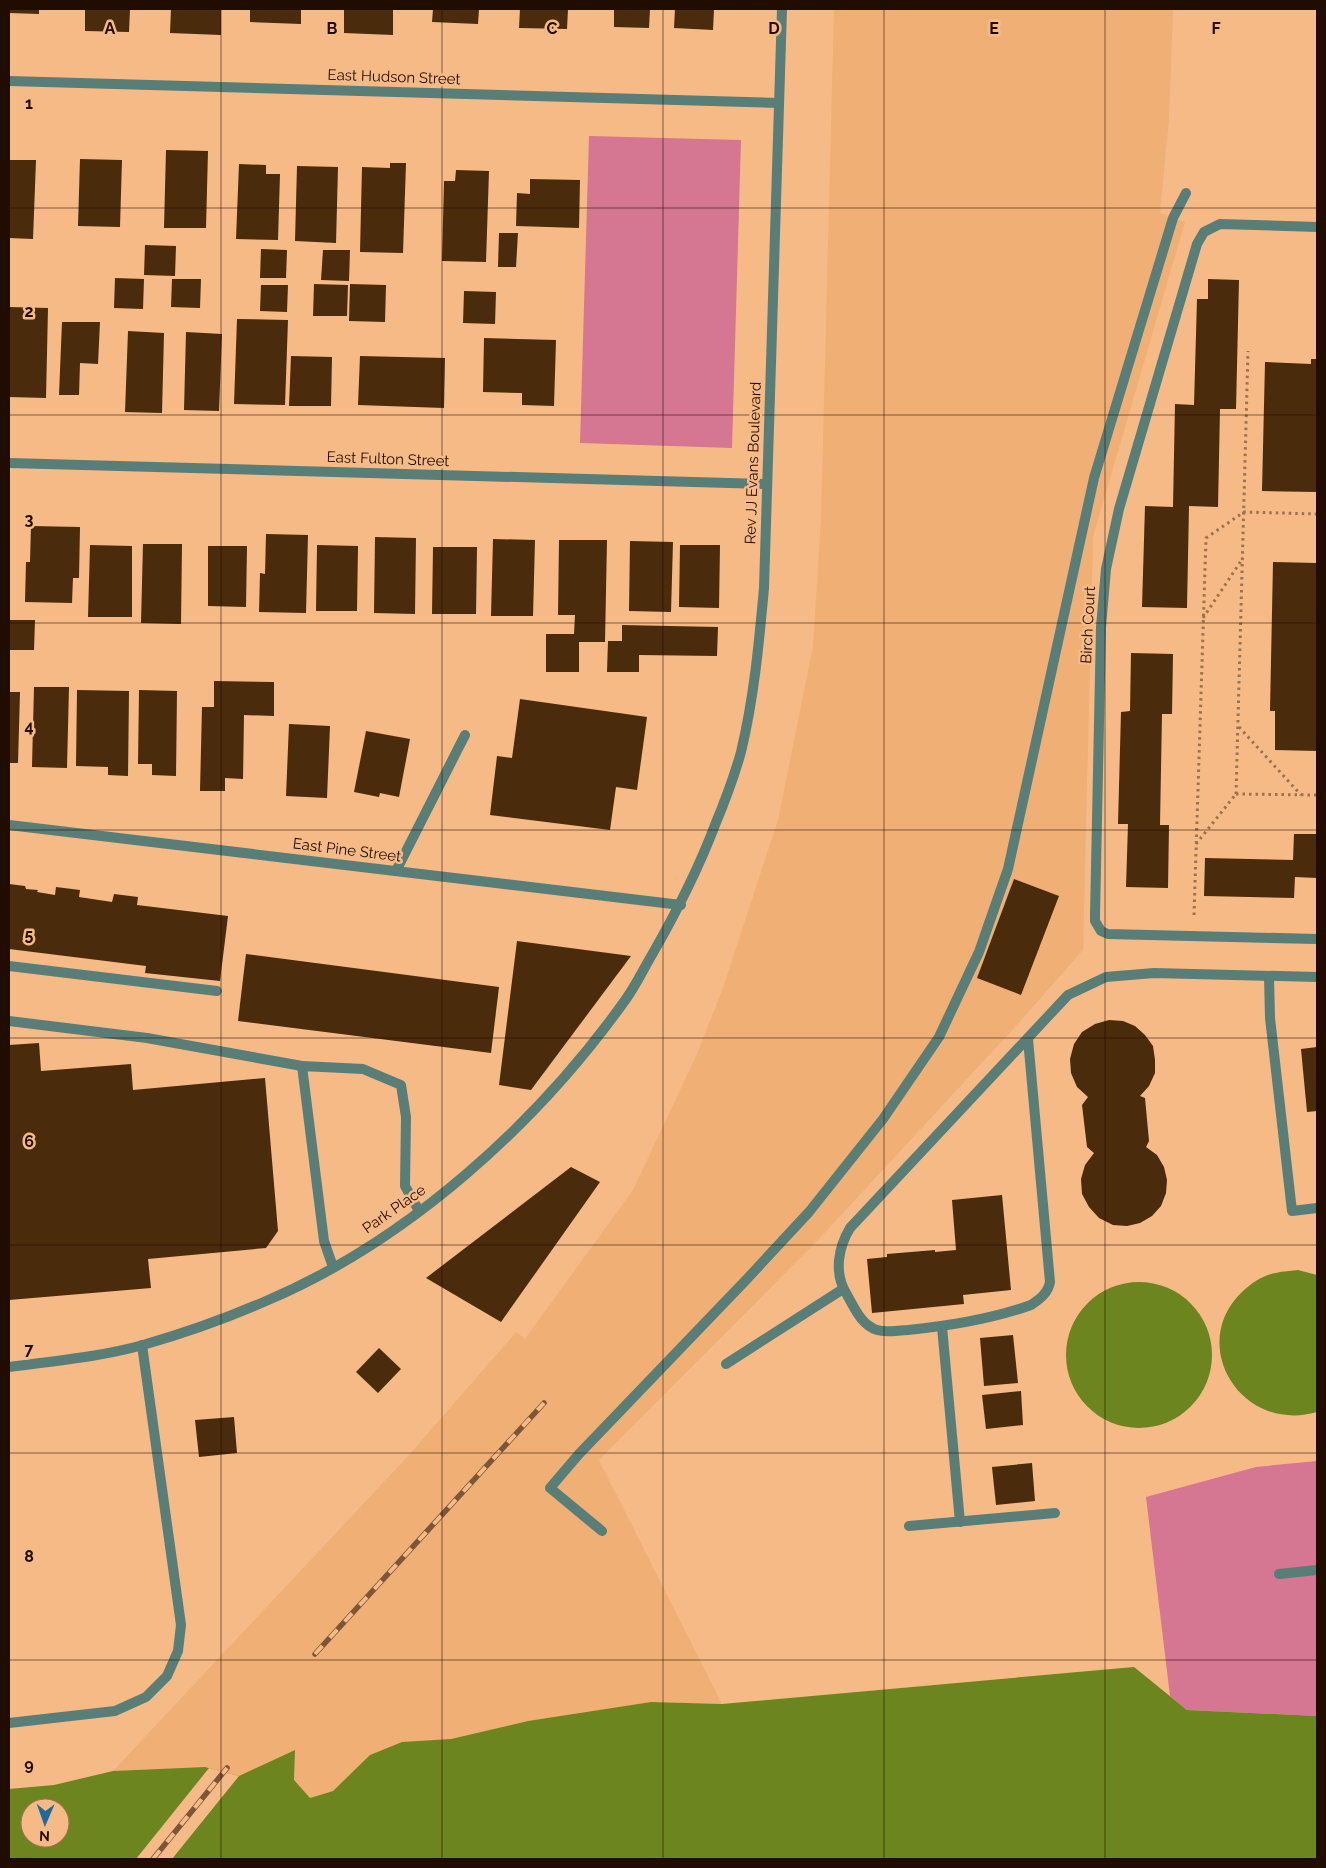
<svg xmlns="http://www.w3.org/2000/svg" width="1326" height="1868" viewBox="0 0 1326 1868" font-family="Raleway,sans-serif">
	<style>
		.built { fill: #f0af74 }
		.green { fill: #d57692 }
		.water { fill: #6d851f; fill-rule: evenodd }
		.pier { fill: #f6ba86 }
		.building { fill: #4a2b0b }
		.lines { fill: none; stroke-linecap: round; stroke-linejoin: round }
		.path { stroke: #9c714e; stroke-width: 3; stroke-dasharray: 2.5 4; stroke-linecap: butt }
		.service { stroke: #587e77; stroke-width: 10 }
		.minor { stroke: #587e77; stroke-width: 10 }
		.rail-casing { stroke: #7c5639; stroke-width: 5.5 }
		.rail { stroke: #f6ba86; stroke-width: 4; stroke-dasharray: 11; stroke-linecap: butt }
		.grid { fill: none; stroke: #210c00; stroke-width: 1; stroke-opacity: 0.55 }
		.labels { text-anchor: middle; stroke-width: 5; stroke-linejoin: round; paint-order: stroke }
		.street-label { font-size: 15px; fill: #210c00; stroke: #f6ba86 }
		.grid-label { font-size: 16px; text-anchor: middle; font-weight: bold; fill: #210c00; stroke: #f6ba86; stroke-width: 5; stroke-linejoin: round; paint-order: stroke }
	</style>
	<rect width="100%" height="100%" fill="#f6ba86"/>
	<!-- built -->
	<polygon class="built" points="834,9 1173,9 1169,118 1160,213 1185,222 1093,537 1083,950 1015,1027 818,1240 599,1460 722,1704 651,1702 528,1721 446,1740 402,1742 370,1755 333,1791 309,1798 294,1780 295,1750 239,1776 205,1767 113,1771 409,1455 516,1332 525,1339 633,1190 697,1054 723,988 778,820 813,647 821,520"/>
	<!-- green -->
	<g class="green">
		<polygon points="589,136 741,140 732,448 580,443"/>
		<polygon points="1317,1461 1317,1716 1187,1710 1170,1696 1146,1497 1256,1467"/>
	</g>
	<!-- water -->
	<g class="water">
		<path d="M 1298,1270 L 1317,1275 L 1317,1412 C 1241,1434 1186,1344 1243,1291 C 1252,1283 1263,1275 1276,1273 C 1283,1271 1291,1271 1298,1270 Z"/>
		<circle cx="1139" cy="1355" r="73"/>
		<path d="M 1134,1667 L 1187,1710 L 1317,1716 L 1317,1859 L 9,1859 L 9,1789 L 54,1785 L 113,1771 L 205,1767 L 239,1776 L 295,1750 L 294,1780 L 310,1798 L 333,1791 L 370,1755 L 402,1742 L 451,1739 L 528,1721 L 651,1702 L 722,1704 ZM 30,1808 L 60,1808 L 60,1838 L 30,1838 Z"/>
	</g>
	<!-- pier -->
	<polygon class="pier" points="209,1768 239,1776 172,1859 136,1859"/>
	<!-- building -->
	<g class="building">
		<polygon points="9,9 39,9 39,14 9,13"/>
		<polygon points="85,9 130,9 129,32 85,31"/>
		<polygon points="171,9 221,9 221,35 170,33"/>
		<polygon points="250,9 301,9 301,24 250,22"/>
		<polygon points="344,9 393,9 393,35 344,33"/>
		<polygon points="433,9 479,9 478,24 432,22"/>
		<polygon points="520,9 568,9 567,29 519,28"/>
		<polygon points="614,9 650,9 649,28 614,27"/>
		<polygon points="675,9 714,9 713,30 674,28"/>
		<polygon points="166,150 208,151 206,228 164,228"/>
		<polygon points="80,159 122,160 120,227 78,226"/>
		<polygon points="9,160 36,160 33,239 9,238"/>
		<polygon points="390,163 406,163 403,253 360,252 362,167 390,168"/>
		<polygon points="239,164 266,165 266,174 280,174 278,240 236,239"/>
		<polygon points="297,166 338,167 336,243 295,241"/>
		<polygon points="456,170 489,171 486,262 442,261 444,181 455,181"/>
		<polygon points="530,179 580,180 579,228 516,226 517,193 530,194"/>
		<polygon points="499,233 518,233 516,267 498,267"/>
		<polygon points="145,245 176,246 175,276 144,275"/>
		<polygon points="261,249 287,250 286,278 260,278"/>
		<polygon points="323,250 350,250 349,281 321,280"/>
		<polygon points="115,278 144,279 143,309 114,308"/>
		<polygon points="172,279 201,279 200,308 171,307"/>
		<polygon points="1208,279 1239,280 1236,409 1220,409 1218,507 1189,506 1187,608 1142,607 1145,506 1173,507 1175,404 1194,405 1197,299 1208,299"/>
		<polygon points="314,284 348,285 347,316 313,316"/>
		<polygon points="350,284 386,285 385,322 349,321"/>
		<polygon points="261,285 288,285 287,312 260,311"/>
		<polygon points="464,291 496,292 495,324 463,323"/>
		<polygon points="9,307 48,308 46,398 9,397"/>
		<polygon points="237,319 288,320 285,405 234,404"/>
		<polygon points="62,322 100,322 98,364 80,363 79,395 59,395"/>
		<polygon points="128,331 164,333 162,413 125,412"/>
		<polygon points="186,332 222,334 219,411 184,410"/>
		<polygon points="484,338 556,340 554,406 522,405 522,393 483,392"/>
		<polygon points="291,356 332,357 331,406 289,406"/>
		<polygon points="360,356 445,358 444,408 358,405"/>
		<polygon points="1311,359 1317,359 1317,492 1262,491 1265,362 1311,364"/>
		<polygon points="31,526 80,527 79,578 73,578 72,603 25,602 26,562 30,562"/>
		<polygon points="266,534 308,535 306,613 259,612 260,573 265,574"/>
		<polygon points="375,537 416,538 415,614 374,613"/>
		<polygon points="493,539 535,540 533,616 491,616"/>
		<polygon points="559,540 607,540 605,642 579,642 579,672 546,672 546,634 574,634 575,615 558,615"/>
		<polygon points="630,541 673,542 671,612 629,611"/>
		<polygon points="143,544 182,544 181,624 141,623"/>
		<polygon points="90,545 132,546 132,617 88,617"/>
		<polygon points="317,545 358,546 357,611 316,611"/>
		<polygon points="680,545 720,545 719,608 679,607"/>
		<polygon points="208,546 247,546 246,607 208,606"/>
		<polygon points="433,547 477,547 476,614 432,614"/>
		<polygon points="1273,562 1317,563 1317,751 1275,750 1275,711 1270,711"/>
		<polygon points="9,620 35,620 34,650 9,650"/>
		<polygon points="622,625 718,627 717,656 639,655 639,672 607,672 608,641 622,641"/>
		<polygon points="1131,653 1173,654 1172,714 1162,714 1160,825 1169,825 1168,888 1126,887 1128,824 1118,824 1121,712 1130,711"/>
		<polygon points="214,681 274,682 274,716 244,715 243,779 225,778 225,791 200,791 202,707 214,707"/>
		<polygon points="34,687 69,687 67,768 32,767"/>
		<polygon points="77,690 129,691 128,776 108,775 108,767 76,766"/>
		<polygon points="139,690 177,691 176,776 152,775 152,764 138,764"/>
		<polygon points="9,692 20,692 18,763 9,763"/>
		<polygon points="520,699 647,717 637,790 616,787 610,830 490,815 497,756 512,758"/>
		<polygon points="289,724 330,726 327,798 286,796"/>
		<polygon points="366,731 410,739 399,797 380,793 379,797 354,792"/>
		<polygon points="1294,834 1317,834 1317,878 1295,877 1294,898 1204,896 1205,858 1293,860"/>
		<polygon points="1014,879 1059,896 1021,995 977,978"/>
		<polygon points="9,884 25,886 26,889 38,890 37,892 55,895 56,887 80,890 79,897 112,902 114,894 138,897 137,905 228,916 220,981 145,973 146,966 9,949"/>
		<polygon points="517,941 631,956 531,1090 499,1085"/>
		<polygon points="246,954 499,987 491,1053 238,1021"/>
		<polygon points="1109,1020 1123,1021 1135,1026 1145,1035 1153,1046 1155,1060 1155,1073 1149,1086 1140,1096 1145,1098 1149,1141 1146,1147 1157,1155 1164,1167 1167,1180 1166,1193 1161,1206 1152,1216 1140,1223 1127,1226 1113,1225 1099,1218 1089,1207 1082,1194 1081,1179 1085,1165 1094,1153 1087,1147 1082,1105 1088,1097 1077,1087 1071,1073 1070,1059 1074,1044 1082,1032 1095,1024"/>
		<polygon points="39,1043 41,1071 131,1064 133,1090 265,1078 278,1231 266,1248 148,1259 151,1288 9,1300 9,1045"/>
		<polygon points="1317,1047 1317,1111 1307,1112 1301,1049"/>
		<polygon points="571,1167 600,1182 501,1322 426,1278"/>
		<polygon points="1002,1195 1011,1290 963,1295 964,1304 872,1313 867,1259 887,1257 887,1254 935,1250 935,1252 956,1250 952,1200"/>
		<polygon points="1013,1335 1018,1383 984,1386 980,1338"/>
		<polygon points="379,1348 401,1369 378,1393 356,1372"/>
		<polygon points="1021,1391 1023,1425 986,1429 982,1395"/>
		<polygon points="234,1417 237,1453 199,1457 195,1420"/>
		<polygon points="1032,1463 1035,1501 996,1505 992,1467"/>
	</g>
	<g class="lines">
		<!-- path -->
		<g class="path">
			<polyline points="1203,618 1243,558"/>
			<polyline points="1239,727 1301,795"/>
			<polyline points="1236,794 1248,351"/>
			<polyline points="1236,794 1317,795"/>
			<polyline points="1196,844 1236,794"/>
			<polyline points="1194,915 1206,538 1244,512 1317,514"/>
		</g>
		<!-- service -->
		<g class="service">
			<polyline points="396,871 465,735"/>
			<polyline points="9,966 217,991"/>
			<polyline points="1269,976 1270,1018 1292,1211 1317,1208"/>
			<polyline points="9,1021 147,1038 302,1066"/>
			<path d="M 1028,1039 L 1050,1282 C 1048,1293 1040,1299 1031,1305 C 992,1319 949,1326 908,1330 C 898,1330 887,1333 877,1330 C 861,1325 854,1307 846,1293 C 834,1273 838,1248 850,1228 L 1068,995 L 1106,977 L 1154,973 L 1317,977"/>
			<polyline points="333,1267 324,1241 302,1066 363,1069 401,1085 406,1117 405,1186 419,1211"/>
			<polyline points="942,1327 960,1522"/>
			<polyline points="726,1364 843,1289"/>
			<polyline points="909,1526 1055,1513"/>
			<polyline points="602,1531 550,1488 579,1454 746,1280 809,1212 883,1119 939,1037 979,952 1008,869 1094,478 1173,218 1186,193"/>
			<polyline points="1279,1574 1317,1570"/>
			<polyline points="9,1723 115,1711 146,1697 167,1676 178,1651 181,1625 142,1345"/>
		</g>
		<!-- minor -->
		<g class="minor">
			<polyline points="9,81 779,103"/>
			<polyline points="1317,227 1220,224 1204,232 1197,244 1119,509 1106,569 1101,627 1095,916 1095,921 1101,931 1108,934 1317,939"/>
			<polyline points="9,463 767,484"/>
			<polyline points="9,825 681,905"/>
			<path d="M 9,1367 C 53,1361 100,1357 143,1345 C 185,1333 227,1318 266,1301 C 408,1241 538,1123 626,999 C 636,985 644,968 653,953 C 677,911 698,870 715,825 C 725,801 734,777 741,752 C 754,698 759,643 764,588 L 782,9"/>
		</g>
		<defs>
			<g id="rail">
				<polyline points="315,1654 544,1403"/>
				<polyline points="153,1859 227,1768"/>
			</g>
		</defs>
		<!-- rail casing -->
		<use href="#rail" class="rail-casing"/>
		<!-- rail -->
		<use href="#rail" class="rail"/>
	</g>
	<!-- grid -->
	<path class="grid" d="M 221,9 L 221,1859M 442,9 L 442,1859M 663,9 L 663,1859M 884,9 L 884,1859M 1105,9 L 1105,1859M 9,208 L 1317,208M 9,415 L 1317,415M 9,623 L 1317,623M 9,830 L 1317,830M 9,1038 L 1317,1038M 9,1245 L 1317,1245M 9,1453 L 1317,1453M 9,1660 L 1317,1660"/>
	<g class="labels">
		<!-- street labels -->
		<g class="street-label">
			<text transform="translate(394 77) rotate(2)" y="5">East Hudson Street</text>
			<text transform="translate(388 459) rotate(2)" y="5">East Fulton Street</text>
			<text transform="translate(753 463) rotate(-88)" y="5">Rev JJ Evans Boulevard</text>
			<text transform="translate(1088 625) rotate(-87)" y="5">Birch Court</text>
			<text transform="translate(347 850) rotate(7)" y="5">East Pine Street</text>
			<text transform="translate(394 1209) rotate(-35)" y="5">Park Place</text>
		</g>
	</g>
	<g class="grid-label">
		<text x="110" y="34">A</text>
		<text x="332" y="34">B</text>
		<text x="552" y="34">C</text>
		<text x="774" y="34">D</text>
		<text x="994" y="34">E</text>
		<text x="1216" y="34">F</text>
		<text x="29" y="109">1</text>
		<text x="29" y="317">2</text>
		<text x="29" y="525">3</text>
		<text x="29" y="732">4</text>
		<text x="29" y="940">5</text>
		<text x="29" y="1147">6</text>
		<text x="29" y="1355">7</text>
		<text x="29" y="1562">8</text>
		<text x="29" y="1770">9</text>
	</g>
	<!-- border -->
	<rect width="1326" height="1868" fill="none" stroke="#210c00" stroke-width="20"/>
	<!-- north arrow -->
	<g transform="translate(45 1823) rotate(182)"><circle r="24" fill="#f6ba86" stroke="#a17450"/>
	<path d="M0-4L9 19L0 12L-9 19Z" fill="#1d6b9e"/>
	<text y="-8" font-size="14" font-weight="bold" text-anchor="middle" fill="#210c00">N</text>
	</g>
</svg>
